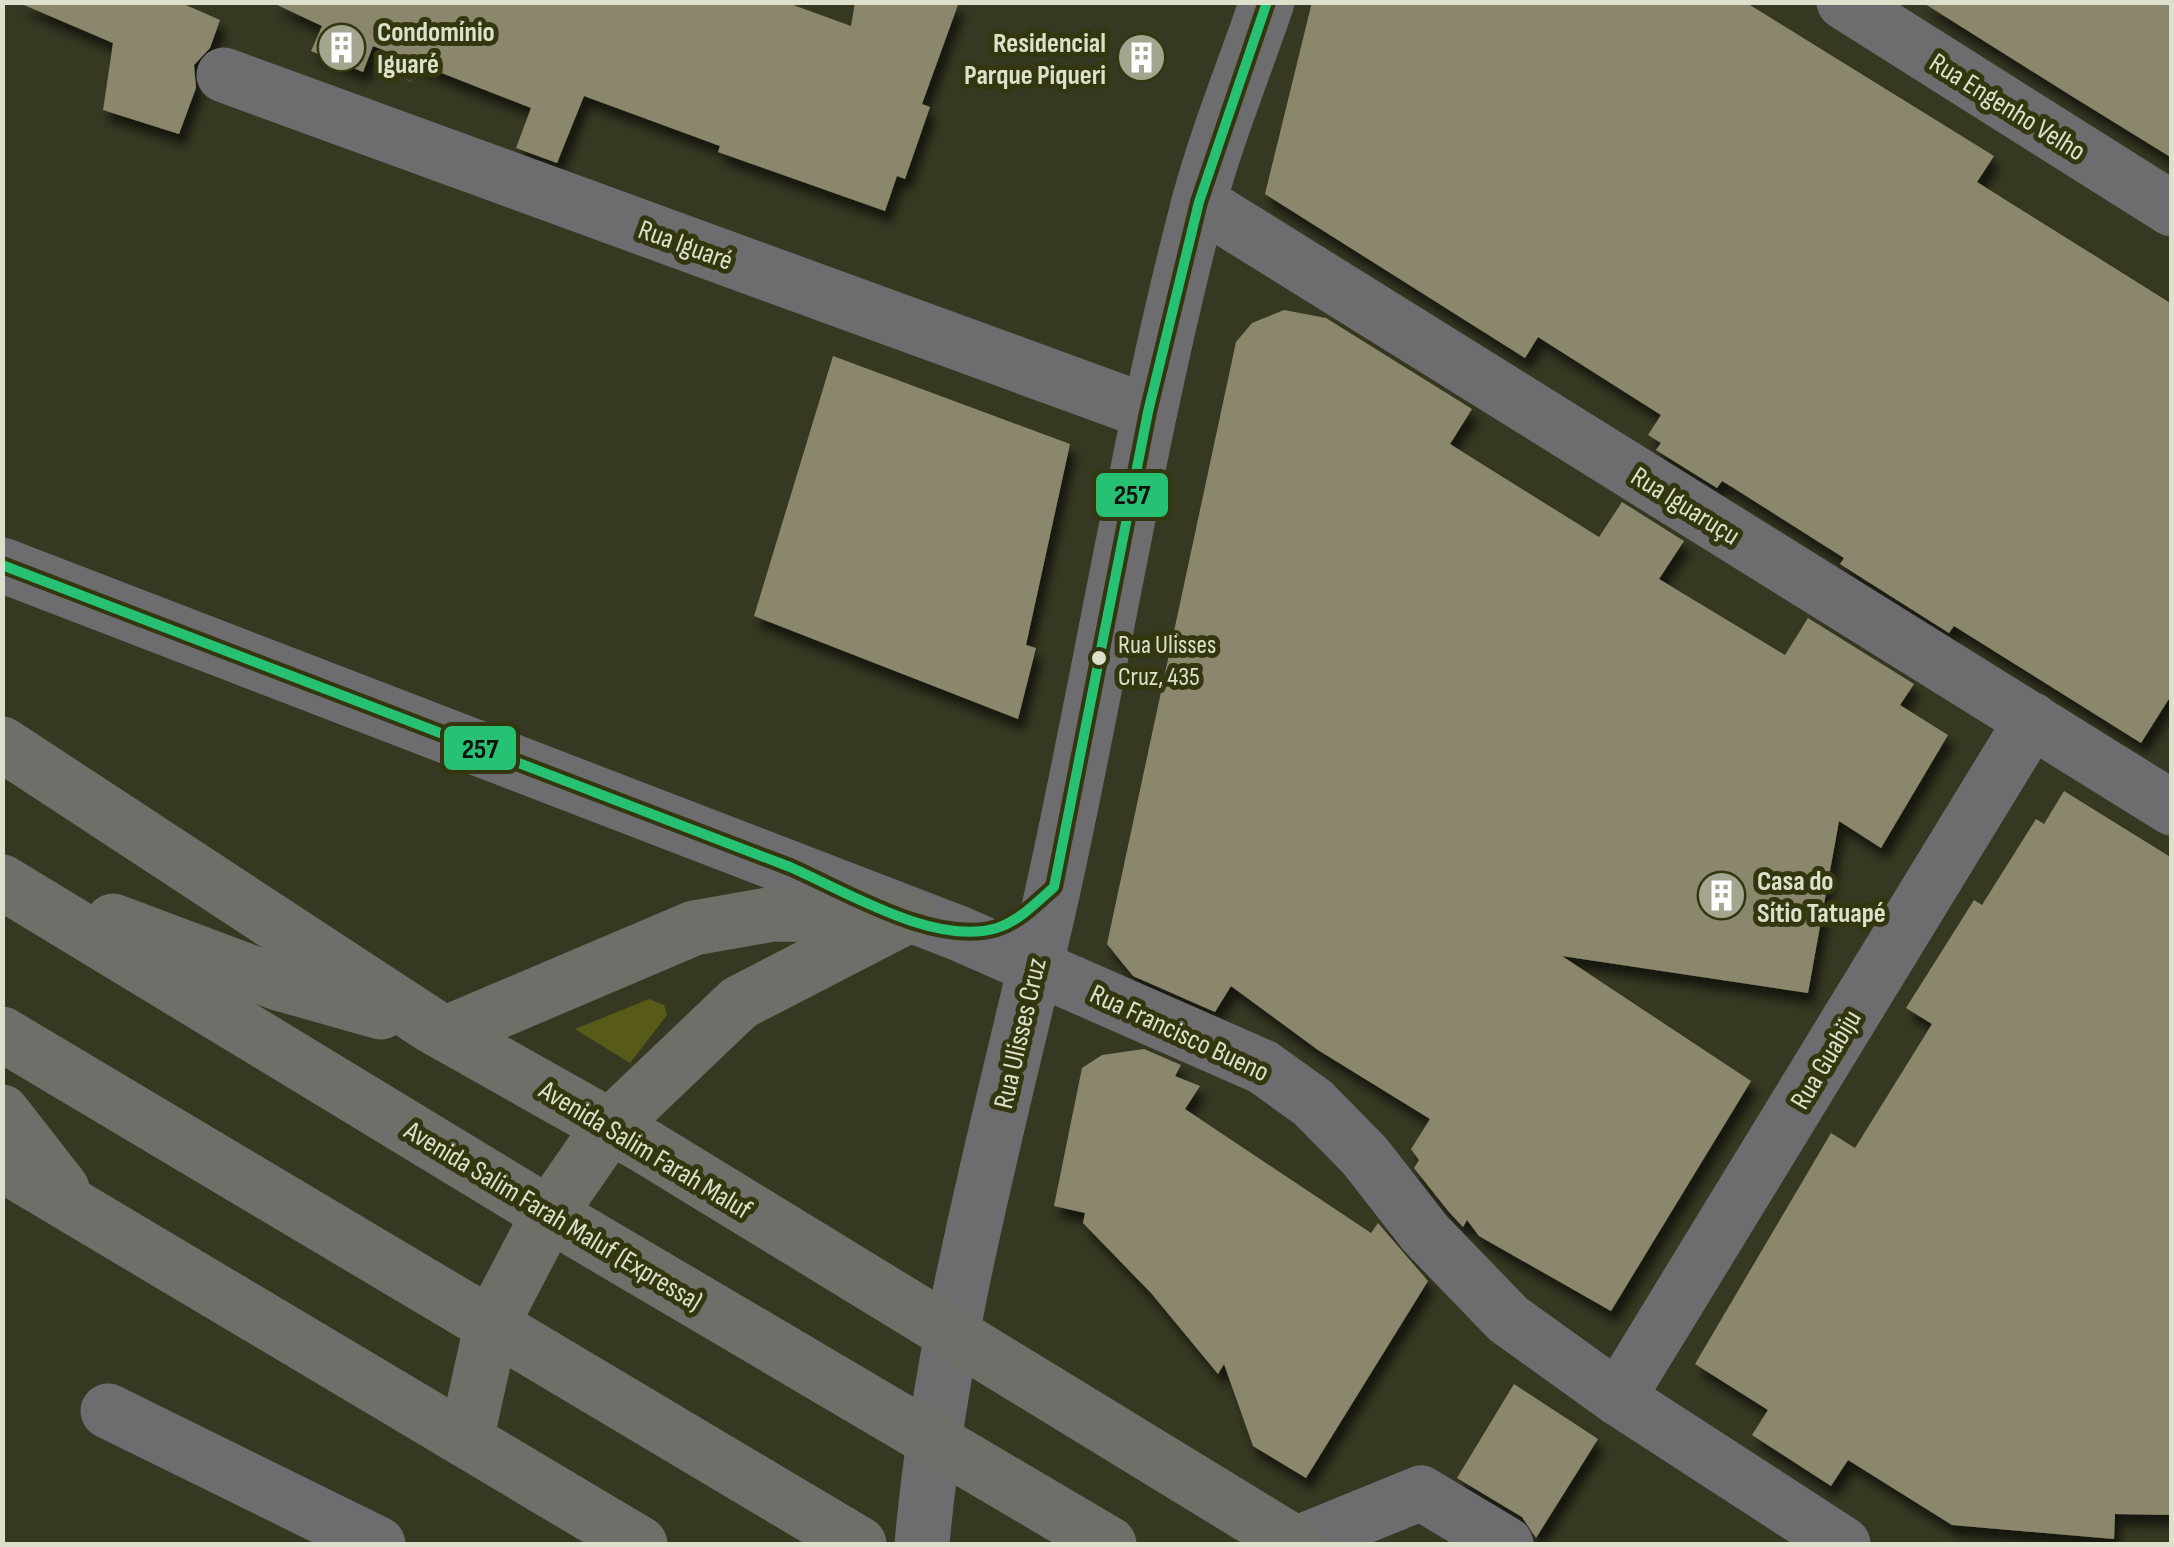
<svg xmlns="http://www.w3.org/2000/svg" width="2174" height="1547" viewBox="0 0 2174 1547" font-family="'Sofia Sans Condensed',sans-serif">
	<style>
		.green { fill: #575b17 }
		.building { fill: #8a876d; filter: url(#shadow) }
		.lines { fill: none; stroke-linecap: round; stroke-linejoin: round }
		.path { stroke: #716f6e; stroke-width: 6; stroke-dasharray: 8 5; stroke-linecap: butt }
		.minor { stroke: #6d6c6e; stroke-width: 55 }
		.highway { stroke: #6e6f68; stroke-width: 55 }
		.bus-1-casing { stroke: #33360e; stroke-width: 18 }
		.bus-1 { stroke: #26c172; stroke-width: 10 }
		.bus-dot { fill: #dde0ca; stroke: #33360e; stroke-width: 4 }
		.labels { text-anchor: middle; stroke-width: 10; stroke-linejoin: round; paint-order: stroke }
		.bus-label { font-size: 26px; fill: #dde0ca; stroke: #33360e; text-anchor: start }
		.poi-label { font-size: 28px; font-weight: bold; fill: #dde0ca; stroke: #33360e; text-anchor: start }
		.street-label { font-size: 28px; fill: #dde0ca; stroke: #33360e }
		.line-badge { stroke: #33360e; stroke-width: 4 }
		.pale-badge-label { font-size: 28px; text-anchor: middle; font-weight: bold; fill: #111 }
	</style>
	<defs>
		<filter id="shadow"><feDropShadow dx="6" dy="11" stdDeviation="5" flood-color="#0009"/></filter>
	</defs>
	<rect width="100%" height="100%" fill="#363822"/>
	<!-- green -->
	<polygon class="green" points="649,999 664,1005 667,1015 630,1063 575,1029"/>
	<!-- building -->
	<g class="building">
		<polygon points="17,2 179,2 220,20 210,48 194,65 196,88 179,134 103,110 113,43"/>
		<polygon points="271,2 785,2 851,26 855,2 959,2 922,104 930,107 905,179 897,176 885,211 718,152 720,146 584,96 557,163 516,148 531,108 373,46 363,72 311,51 322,26"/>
		<polygon points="1312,2 1745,2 1994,156 1977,182 2172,304 2172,694 2141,743 1954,626 1949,633 1840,564 1844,558 1732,487 1722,481 1717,488 1656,450 1661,443 1648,435 1661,415 1538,337 1525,358 1265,194"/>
		<polygon points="1922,2 2172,2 2172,158 2070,95"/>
		<polygon points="1284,310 1326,318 1472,409 1450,444 1599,537 1622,502 1684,541 1659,579 1785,655 1808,618 1914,684 1900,705 1948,735 1881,848 1839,821 1808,993 1562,956 1751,1081 1611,1311 1479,1236 1467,1220 1463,1227 1449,1212 1414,1168 1419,1160 1411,1149 1430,1119 1318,1050 1231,986 1215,1012 1133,976 1107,944 1236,342 1252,323"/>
		<polygon points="833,356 1070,444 1026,645 1036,648 1018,719 754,616"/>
		<polygon points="2064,791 2172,858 2172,1515 2115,1514 2114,1539 1952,1525 1848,1460 1831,1486 1752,1435 1768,1410 1695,1364 1831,1133 1855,1148 1932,1024 1906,1008 1974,900 1982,905 2036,819 2044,824"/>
		<polygon points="1144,1049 1181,1065 1175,1076 1200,1086 1185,1109 1371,1233 1378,1223 1428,1281 1306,1478 1253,1446 1224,1364 1218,1374 1151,1293 1083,1223 1085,1213 1054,1206 1082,1068 1102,1055"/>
		<polygon points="1514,1384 1598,1439 1536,1538 1522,1517 1457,1478"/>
	</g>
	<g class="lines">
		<!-- path -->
		<polyline class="path" points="377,55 414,69 409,81"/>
		<!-- minor -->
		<g class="minor">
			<polyline points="1844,2 2172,209"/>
			<polyline points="224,75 1148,412"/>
			<polyline points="1199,202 2172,808"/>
			<polyline points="2,565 958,933 1263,1067 1313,1103 1365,1156 1425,1233 1508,1319 1618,1398 1843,1544"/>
			<polyline points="1618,1398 2032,720"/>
			<polyline points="108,1411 378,1544"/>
			<path d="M 922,1544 C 942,1321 1004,1108 1053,890 C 1103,663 1139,432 1198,206 C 1216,137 1244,70 1267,2"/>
			<polyline points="1296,1544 1421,1493 1506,1544"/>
		</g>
		<!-- highway -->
		<g class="highway">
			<polyline points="2,744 432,1026 645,1146 1296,1544"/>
			<polyline points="2,882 549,1214 1109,1544"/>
			<polyline points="113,921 278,983 381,1012"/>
			<polyline points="447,1033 694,928 773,914 899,916"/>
			<polyline points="2,1034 859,1544"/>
			<polyline points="2,1112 62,1189"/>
			<polyline points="2,1164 640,1544"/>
			<polyline points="466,1440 492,1323 549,1214 610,1126 739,1003 907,916"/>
		</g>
		<defs>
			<path id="bus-1" d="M 2,565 L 790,867 C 845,891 936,947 997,928 C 1019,921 1037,902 1054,887 L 1148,412 L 1199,202 L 1267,2"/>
		</defs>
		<!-- bus-1 casing -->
		<use href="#bus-1" class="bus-1-casing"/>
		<!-- bus-1 -->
		<use href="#bus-1" class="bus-1"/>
	</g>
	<!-- icons -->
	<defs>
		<symbol id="building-disc" viewBox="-11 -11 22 22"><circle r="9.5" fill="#a3a58f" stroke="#33360e"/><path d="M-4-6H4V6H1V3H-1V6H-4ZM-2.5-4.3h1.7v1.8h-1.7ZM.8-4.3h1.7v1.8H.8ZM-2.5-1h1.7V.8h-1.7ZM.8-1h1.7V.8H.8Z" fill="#fff"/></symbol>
	</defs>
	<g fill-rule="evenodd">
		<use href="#building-disc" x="314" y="20" width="55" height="55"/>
		<use href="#building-disc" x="1114" y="30" width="55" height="55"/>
		<use href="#building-disc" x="1694" y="868" width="55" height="55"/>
	</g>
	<!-- markers -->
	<circle class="bus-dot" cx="1099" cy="658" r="9"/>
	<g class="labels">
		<!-- bus labels -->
		<g class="bus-label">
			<text x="1118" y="653">Rua Ulisses<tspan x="1118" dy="32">Cruz, 435</tspan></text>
		</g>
		<!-- poi labels -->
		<g class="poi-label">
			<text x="377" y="41">Condomínio<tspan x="377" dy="32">Iguaré</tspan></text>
			<text x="1106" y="52" text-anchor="end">Residencial<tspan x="1106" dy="32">Parque Piqueri</tspan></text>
			<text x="1757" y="890">Casa do<tspan x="1757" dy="32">Sítio Tatuapé</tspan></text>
		</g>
		<!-- street labels -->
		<g class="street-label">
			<text transform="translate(2008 106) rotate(32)" y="10">Rua Engenho Velho</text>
			<text transform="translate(686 244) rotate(20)" y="10">Rua Iguaré</text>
			<text transform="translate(1686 505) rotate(32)" y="10">Rua Iguaruçu</text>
			<text transform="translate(1180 1032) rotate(25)" y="10">Rua Francisco Bueno</text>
			<text transform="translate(1019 1033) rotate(-77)" y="10">Rua Ulisses Cruz</text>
			<text transform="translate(1825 1059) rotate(-59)" y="10">Rua Guabiju</text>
			<text transform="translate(646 1149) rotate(31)" y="10">Avenida Salim Farah Maluf</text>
			<text transform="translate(554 1215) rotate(31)" y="10">Avenida Salim Farah Maluf (Expressa)</text>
		</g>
	</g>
	<g class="line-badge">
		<rect x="1094" y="471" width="76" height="48" rx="10" fill="#26c172"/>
		<rect x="442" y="724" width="76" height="48" rx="10" fill="#26c172"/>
	</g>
	<g class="pale-badge-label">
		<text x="1132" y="504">257</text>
		<text x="480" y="758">257</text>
	</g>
	<!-- border -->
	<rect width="2174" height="1547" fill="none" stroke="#dde0ca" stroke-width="10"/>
</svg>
